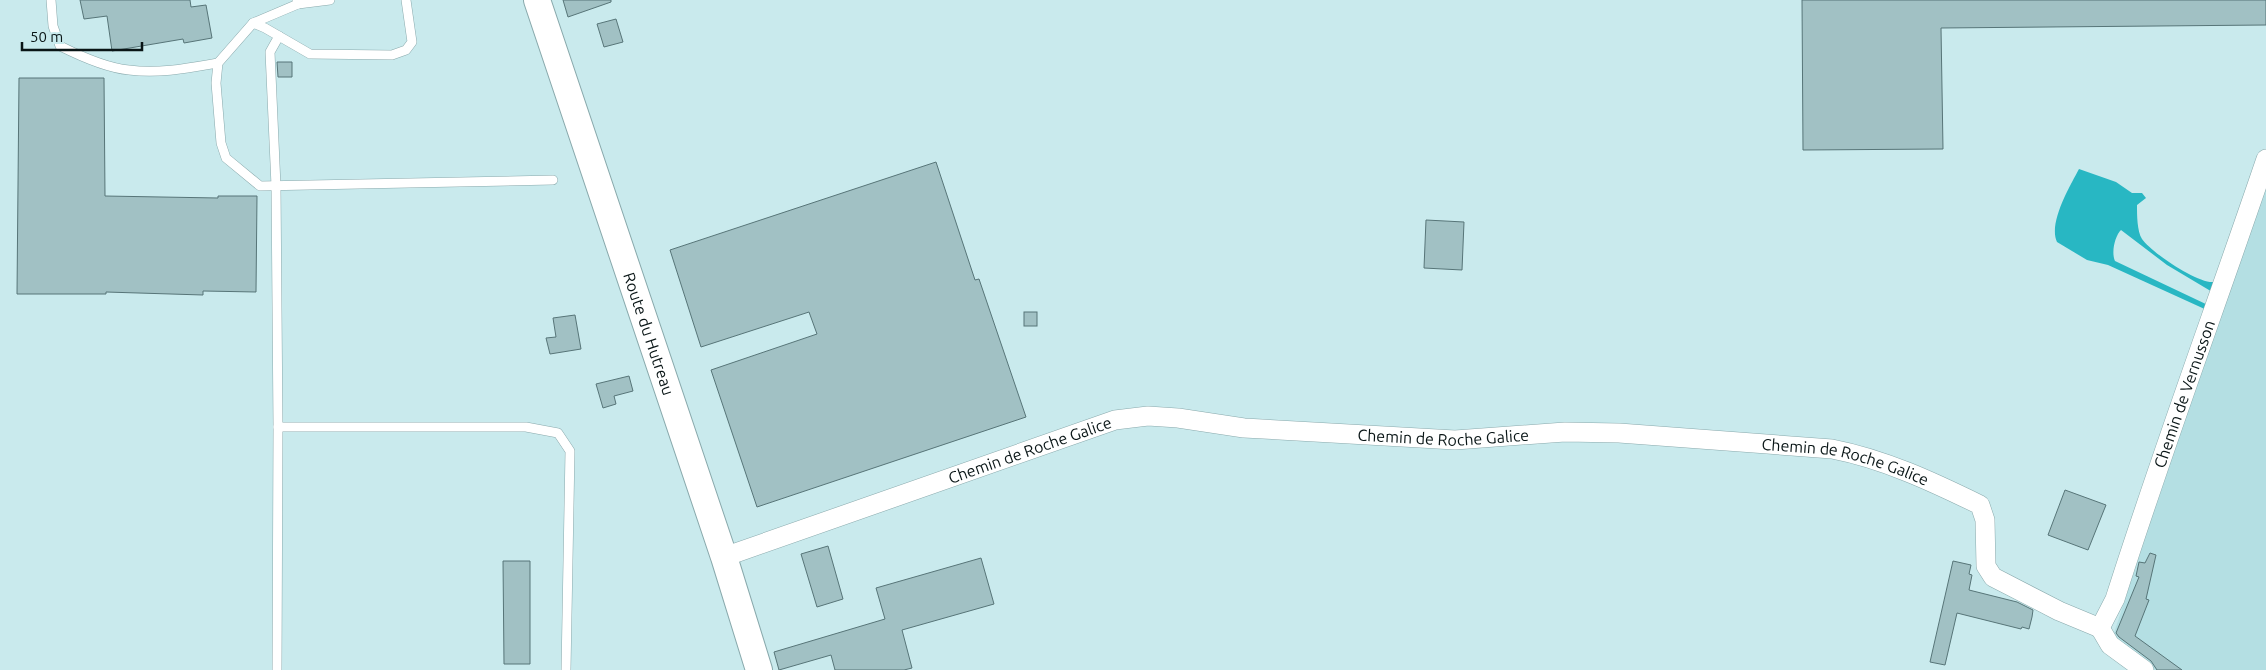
<svg xmlns="http://www.w3.org/2000/svg" width="2266" height="670" viewBox="0 0 2266 670" font-family="Ubuntu,sans-serif">
	<style>
		.built { fill: #b4dfe3 }
		.water { fill: #28b7c3 }
		.building { fill: #a1c1c4; stroke: #577578 }
		.lines { fill: none; stroke-linecap: round; stroke-linejoin: round }
		.lane-casing { stroke: #89a9ac; stroke-width: 10 }
		.street-casing { stroke: #89a9ac; stroke-width: 20 }
		.secondary-casing { stroke: #89a9ac; stroke-width: 28 }
		.lane { stroke: #fff; stroke-width: 9 }
		.street { stroke: #fff; stroke-width: 19 }
		.secondary { stroke: #fff; stroke-width: 26 }
		.labels { text-anchor: middle; stroke-width: 4.5; stroke-linejoin: round; paint-order: stroke }
		.street-label { font-size: 16px; fill: #091516; stroke: #c9eaed }
	</style>
	<rect width="100%" height="100%" fill="#c9eaed"/>
	<!-- built -->
	<polygon class="built" points="2266,174 2266,670 2145,670 2110,645"/>
	<!-- water -->
	<path class="water" d="M 2079,169 L 2116,182 L 2132,193 L 2142,193 L 2146,198 L 2137,205 C 2137,215 2137,231 2142,239 C 2152,253 2198,284 2214,282 L 2214,293 L 2167,265 L 2121,230 C 2115,236 2111,252 2115,261 L 2210,306 L 2209,311 L 2108,265 L 2087,260 L 2057,242 C 2048,223 2070,186 2079,169 Z"/>
	<!-- building -->
	<g class="building">
		<polygon points="80,0 190,0 191,7 206,5 212,38 184,43 183,39 112,51 107,16 84,19"/>
		<polygon points="563,0 611,0 611,2 568,17"/>
		<polygon points="1802,0 2266,0 2266,25 1941,28 1943,149 1803,150"/>
		<polygon points="616,19 623,42 604,47 597,24"/>
		<polygon points="277,62 292,62 292,77 278,77"/>
		<polygon points="19,78 104,78 105,196 218,198 218,196 257,196 256,292 203,291 203,295 106,292 106,294 17,294"/>
		<polygon points="936,162 975,280 979,279 1026,417 757,507 711,370 817,334 809,312 701,347 670,250"/>
		<polygon points="1426,220 1464,222 1462,270 1424,268"/>
		<rect x="1024" y="312" width="13" height="14"/>
		<polygon points="575,315 581,349 550,354 546,338 556,337 553,318"/>
		<polygon points="629,376 633,391 614,396 616,404 603,408 596,384"/>
		<polygon points="2065,490 2106,505 2088,550 2048,535"/>
		<polygon points="828,546 843,599 817,607 801,554"/>
		<polygon points="2150,553 2156,555 2146,599 2149,600 2135,636 2182,670 2157,670 2151,661 2119,637 2116,633 2139,577 2136,576 2139,562 2145,563"/>
		<polygon points="981,558 994,604 902,630 912,668 904,670 835,670 831,655 779,670 774,652 885,619 876,588"/>
		<polygon points="503,561 530,561 530,664 504,664"/>
		<polygon points="1953,561 1971,565 1969,574 1972,575 1969,590 2017,602 2033,610 2032,617 2029,629 2022,627 2021,629 1957,613 1945,665 1930,662"/>
	</g>
	<g class="lines">
		<defs>
			<g id="lane">
				<path d="M 51,0 L 53,26 L 60,46 C 80,56 106,68 129,70 C 159,74 189,68 218,63"/>
				<polyline points="297,0 298,4 330,0"/>
				<polyline points="298,4 253,23 218,63 216,83 221,143 226,158 260,186 553,180"/>
				<polyline points="253,23 265,28 310,54 392,55 406,50 412,42 406,0"/>
				<polyline points="278,427 526,427 558,433 570,451 566,670"/>
				<polyline points="277,670 278,427 276,186 270,52 279,36"/>
			</g>
			<g id="street">
				<path id="s1" d="M 724,557 L 1115,420 L 1148,416 L 1178,418 L 1244,428 L 1455,440 L 1565,432 L 1619,433 L 1832,449 C 1884,459 1933,482 1980,505 L 1985,520 L 1986,566 L 1993,577 L 2059,611 L 2100,628"/>
				<path id="s2" d="M 2100,628 L 2115,599 C 2162,451 2216,306 2266,159"/>
				<polyline points="2100,628 2110,645 2144,670"/>
			</g>
			<g id="secondary">
				<path id="s3" d="M 537,0 L 724,557 L 759,670"/>
			</g>
		</defs>
		<!-- lane casing -->
		<use href="#lane" class="lane-casing"/>
		<!-- street casing -->
		<use href="#street" class="street-casing"/>
		<!-- secondary casing -->
		<use href="#secondary" class="secondary-casing"/>
		<!-- lane -->
		<use href="#lane" class="lane"/>
		<!-- street -->
		<use href="#street" class="street"/>
		<!-- secondary -->
		<use href="#secondary" class="secondary"/>
	</g>
	<g class="labels">
		<!-- street labels -->
		<g class="street-label">
			<text dy="6" stroke="none"><textPath href="#s3" startOffset="352">Route du Hutreau</textPath></text>
			<text dy="6" stroke="none"><textPath href="#s2" startOffset="249">Chemin de Vernusson</textPath></text>
			<text dy="6" stroke="none"><textPath href="#s1" startOffset="744">Chemin de Roche Galice</textPath></text>
			<text dy="6" stroke="none"><textPath href="#s1" startOffset="324">Chemin de Roche Galice</textPath></text>
			<text dy="6" stroke="none"><textPath href="#s1" startOffset="1149">Chemin de Roche Galice</textPath></text>
		</g>
	</g>
	<!-- scale -->
	<path d="M22 42v8h120v-8" fill="none" stroke="#091516" stroke-width="2.5"/>
	<text x="30" y="42" font-size="15" fill="#091516" stroke="#c9eaed" stroke-width="4" paint-order="stroke">50 m</text>
</svg>
